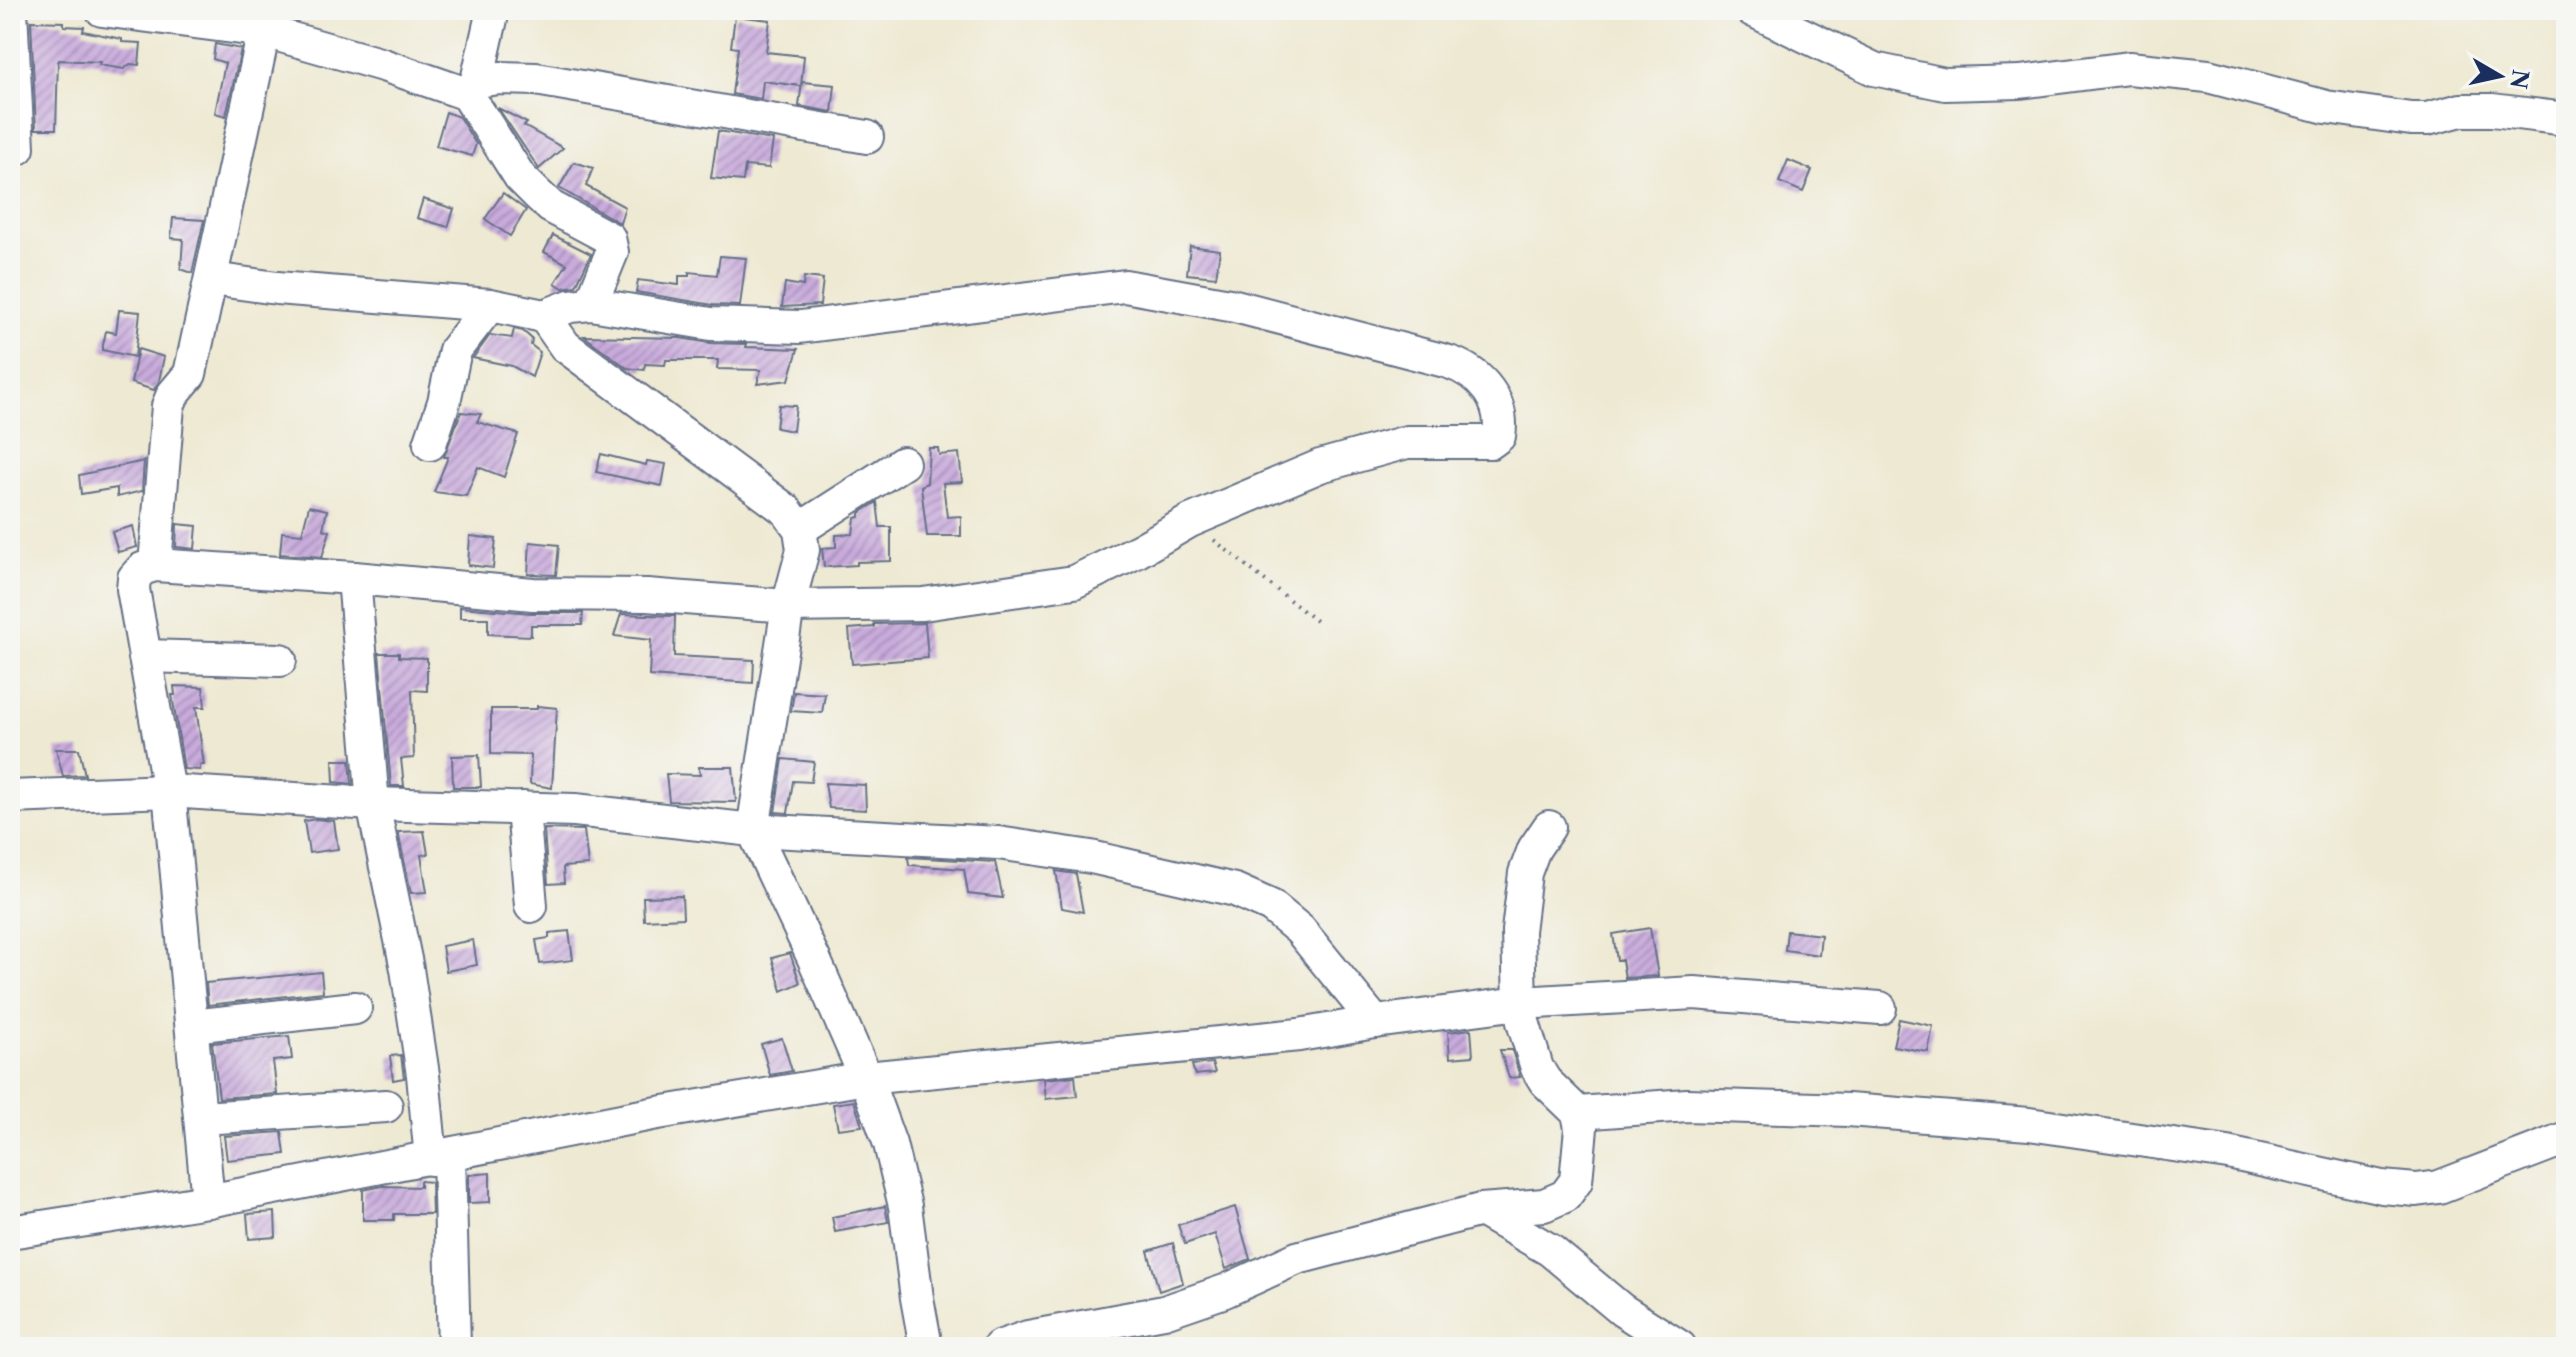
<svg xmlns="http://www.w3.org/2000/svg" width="2576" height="1357" viewBox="0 0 2576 1357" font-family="'Libre Caslon Text',serif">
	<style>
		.building { fill: url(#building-hatch) }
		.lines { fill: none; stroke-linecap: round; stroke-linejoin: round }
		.minor-casing { stroke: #657087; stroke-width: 36 }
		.path { stroke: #657087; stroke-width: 4; stroke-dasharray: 2 6; stroke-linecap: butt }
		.minor { stroke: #fff; stroke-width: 32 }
	</style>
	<defs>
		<pattern id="building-hatch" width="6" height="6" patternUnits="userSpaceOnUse" patternTransform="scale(2)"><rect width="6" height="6" fill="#c9abdc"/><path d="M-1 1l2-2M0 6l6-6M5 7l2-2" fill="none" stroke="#a28cb6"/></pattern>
	</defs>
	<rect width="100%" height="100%" fill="#f6f6f2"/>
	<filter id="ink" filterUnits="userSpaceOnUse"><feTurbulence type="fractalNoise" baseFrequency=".0125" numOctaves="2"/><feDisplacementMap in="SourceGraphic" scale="16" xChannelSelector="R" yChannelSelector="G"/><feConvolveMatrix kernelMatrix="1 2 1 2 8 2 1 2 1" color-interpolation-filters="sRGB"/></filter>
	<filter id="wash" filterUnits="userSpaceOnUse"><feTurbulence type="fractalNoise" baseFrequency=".006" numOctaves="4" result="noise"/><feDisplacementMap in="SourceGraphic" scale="32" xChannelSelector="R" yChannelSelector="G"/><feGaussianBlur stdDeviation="1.8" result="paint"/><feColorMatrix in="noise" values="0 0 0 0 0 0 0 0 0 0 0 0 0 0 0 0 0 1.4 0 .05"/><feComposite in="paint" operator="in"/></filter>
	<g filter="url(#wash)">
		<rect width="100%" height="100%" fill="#eee9d2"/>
		<g id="blocks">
			<!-- building -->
			<g class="building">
				<polygon points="735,16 770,20 766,52 804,56 801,86 763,81 761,99 732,94 738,48 731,47"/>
				<polygon points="31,21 64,22 64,26 84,27 83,31 122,39 122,42 141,43 139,65 130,64 124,69 99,65 100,62 58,60 56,129 36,129"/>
				<polygon points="215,44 241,49 226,116 215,113 225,63 213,59"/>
				<polygon points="802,82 835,85 832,112 799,106"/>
				<polygon points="498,108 527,123 524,126 563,148 539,169"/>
				<polygon points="446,112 459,117 476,144 472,156 436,146"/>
				<polygon points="718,131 773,140 769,168 745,166 743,181 711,178"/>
				<polygon points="1788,160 1812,170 1803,192 1779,182"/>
				<polygon points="574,162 593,168 586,186 625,207 620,223 559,188"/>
				<polygon points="503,193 526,210 510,236 485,219"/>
				<polygon points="423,199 454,209 448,227 417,218"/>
				<polygon points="173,218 204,220 192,273 181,269 183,239 171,238"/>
				<polygon points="553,235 591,254 576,286 563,288 555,283 567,264 544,252"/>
				<polygon points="1190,246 1220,250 1216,277 1187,274"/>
				<polygon points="720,256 746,258 740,306 713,305 636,292 638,280 679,285 679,276 689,276 689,272 717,275"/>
				<polygon points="804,277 823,279 820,305 782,307 785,283 803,286"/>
				<polygon points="119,310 140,312 135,357 102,350 106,331 116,333"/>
				<polygon points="514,329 523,331 532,339 531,345 540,352 532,377 512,366 473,358 490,335 512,338"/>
				<polygon points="584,336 680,338 710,343 747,344 746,347 798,349 789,380 757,384 761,370 717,369 718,360 666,360 665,365 645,364 644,370 627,368"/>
				<polygon points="138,349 164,357 159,381 154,390 131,383"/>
				<polygon points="779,405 796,406 793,431 776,428"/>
				<polygon points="461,412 481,414 477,422 518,434 504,477 478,467 466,496 434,492 448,457 444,457"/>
				<polygon points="929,448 938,448 939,455 959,453 962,482 943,483 947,517 961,516 961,536 927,536 921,486 927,483"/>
				<polygon points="601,454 646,465 647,461 666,464 662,486 596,472"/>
				<polygon points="144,461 142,491 117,497 117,488 81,494 79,475"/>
				<polygon points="877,502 880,527 891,527 891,561 857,562 857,565 824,567 822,548 836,547 836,535 853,534 855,518 860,517 860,513"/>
				<polygon points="309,506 327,510 323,529 330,531 322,557 280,554 282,532 302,534"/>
				<polygon points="177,524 197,526 195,549 176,547"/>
				<polygon points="133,526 137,547 118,552 112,532"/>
				<polygon points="470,536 496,539 493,568 468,565"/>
				<polygon points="530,542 559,545 556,575 528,574"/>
				<polygon points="460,607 531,613 583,613 582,625 531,625 531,636 488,634 488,618 460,618"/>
				<polygon points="621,614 675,616 674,656 754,660 753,683 649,676 651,640 614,636"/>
				<polygon points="925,623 928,658 852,664 849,629 874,627 874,624"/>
				<polygon points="379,653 399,653 399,657 427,658 427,691 412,690 414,758 401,759 404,786 391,786"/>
				<polygon points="174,686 203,687 205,707 196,707 204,765 200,765 200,770 184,769 172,695 175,695"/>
				<polygon points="794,692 825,694 822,713 791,711"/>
				<polygon points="537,706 557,708 552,788 530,784 531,755 491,754 491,709 537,709"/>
				<polygon points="56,749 79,749 85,775 63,776"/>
				<polygon points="479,755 481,787 453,787 452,756"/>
				<polygon points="783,759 814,762 811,782 793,781 788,813 775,812"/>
				<polygon points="333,760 350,760 352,784 334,782"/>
				<polygon points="699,767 733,767 736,802 669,801 666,774 700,775"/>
				<polygon points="825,783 865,785 866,810 829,808"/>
				<polygon points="316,819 334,821 338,849 309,853 304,821"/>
				<polygon points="544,829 584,830 588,865 563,867 564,883 548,884"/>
				<polygon points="424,831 428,854 421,855 427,892 411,893 398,832"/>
				<polygon points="908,857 995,862 1003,898 968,894 964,869 909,865"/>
				<polygon points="1056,871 1076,874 1083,912 1062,908"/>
				<polygon points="682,896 683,918 644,920 643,897"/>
				<polygon points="1650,928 1658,976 1625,978 1622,960 1617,960 1613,934"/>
				<polygon points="569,931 573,960 540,964 536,940 549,938 549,933"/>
				<polygon points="1787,931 1821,935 1819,955 1785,950"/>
				<polygon points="473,940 477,965 446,971 442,946"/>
				<polygon points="790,953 800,983 782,991 772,958"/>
				<polygon points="321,972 323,992 208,1005 206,983"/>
				<polygon points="1899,1019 1933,1026 1928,1052 1893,1046"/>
				<polygon points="1471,1029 1473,1056 1450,1058 1448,1032"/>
				<polygon points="289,1036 292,1059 273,1061 277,1094 219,1098 212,1043"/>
				<polygon points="782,1038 792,1071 770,1075 761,1044"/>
				<polygon points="1500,1050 1512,1050 1520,1077 1509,1078"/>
				<polygon points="401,1055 404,1078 393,1080 390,1056"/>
				<polygon points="1212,1063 1215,1073 1195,1075 1192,1065"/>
				<polygon points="1075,1076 1077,1096 1046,1099 1044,1079"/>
				<polygon points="854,1101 862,1126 838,1129 833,1104"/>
				<polygon points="282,1132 285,1154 227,1160 224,1136"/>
				<polygon points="490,1173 490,1202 469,1203 469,1175"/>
				<polygon points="420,1181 431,1182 432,1214 394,1214 394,1220 363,1220 363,1190 383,1186 420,1187"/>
				<polygon points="885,1206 888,1222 835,1232 832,1217"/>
				<polygon points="1235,1207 1250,1259 1226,1269 1215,1234 1185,1244 1178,1225"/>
				<polygon points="275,1212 276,1237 249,1239 247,1214"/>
				<polygon points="1173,1243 1183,1283 1159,1291 1148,1251"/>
			</g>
		</g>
	</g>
	<g filter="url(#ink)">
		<use href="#blocks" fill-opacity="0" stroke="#657087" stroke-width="2"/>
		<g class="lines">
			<defs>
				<g id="minor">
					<polyline points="11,10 18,148"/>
					<polyline points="102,10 264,31 383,65 467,94 520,177 536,193 551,207 609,238 612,252 591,304"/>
					<polyline points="1752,10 1874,69 1945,84 2020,82 2129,68 2208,76 2326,107 2411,119 2427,119 2461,110 2492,110 2566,119"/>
					<polyline points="477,81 500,78 536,79 867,137"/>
					<polyline points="467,94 477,81 493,10"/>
					<polyline points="544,316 565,346 786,510 800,529 803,550 788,606 753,830 814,959 866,1078 890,1144 905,1206 917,1298 926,1347"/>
					<polyline points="430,444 444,402 455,350 490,305"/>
					<polyline points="800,529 903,463"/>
					<polyline points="155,565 168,406 173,394 190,374 264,31"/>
					<polyline points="354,578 373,804 407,969 423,1075 431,1159"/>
					<polyline points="145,656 280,660"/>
					<polyline points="10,797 169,791 373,804 575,810 753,830 998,843 1091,857 1235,890 1271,906 1300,930 1375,1022"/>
					<polyline points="523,808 531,906"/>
					<polyline points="192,1026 355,1008"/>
					<polyline points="1578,1113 1687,1105 1848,1110 2029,1124 2228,1153 2382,1187 2416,1190 2439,1187 2566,1138"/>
					<polyline points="202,1118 386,1106"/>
					<polyline points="449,1156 454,1347"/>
					<path d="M 208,1201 L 169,791 L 133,589 L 134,578 L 142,569 L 155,565 L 354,578 L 533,594 L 647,595 L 788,606 L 923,604 L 1074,582 L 1138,551 L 1190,521 L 1320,466 L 1407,442 L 1491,442 L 1499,436 C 1505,401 1481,373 1449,362 L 1235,306 L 1125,286 L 800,327 L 711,324 L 591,304 L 570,306 L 544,316 L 490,305 L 277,288 L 212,279"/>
					<polyline points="1481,1210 1550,1250 1622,1310 1680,1347"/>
					<polyline points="10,1232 208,1201 652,1114 866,1078 1299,1035 1375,1022 1520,1003 1694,993 1880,1008"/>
					<polyline points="999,1347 1028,1337 1164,1312 1225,1291 1297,1258 1481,1210 1544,1205 1565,1196 1576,1181 1581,1128 1578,1113 1545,1081 1537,1068 1523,1022 1520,1003 1518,931 1525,873 1534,849 1549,827"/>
				</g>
			</defs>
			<!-- minor casing -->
			<use href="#minor" class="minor-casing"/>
			<!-- path -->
			<polyline class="path" points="1214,540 1316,621"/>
			<!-- minor -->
			<use href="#minor" class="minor"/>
		</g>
	</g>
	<!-- margin -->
	<rect width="2576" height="1357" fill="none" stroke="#f6f6f2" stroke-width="40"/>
	<!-- north arrow -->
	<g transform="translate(2500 76) rotate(99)" stroke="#f6f6f2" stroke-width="6" paint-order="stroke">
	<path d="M0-6L14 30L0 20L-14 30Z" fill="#1b2f5e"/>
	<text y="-12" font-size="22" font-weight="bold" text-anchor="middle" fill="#1b2f5e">N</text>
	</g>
</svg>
